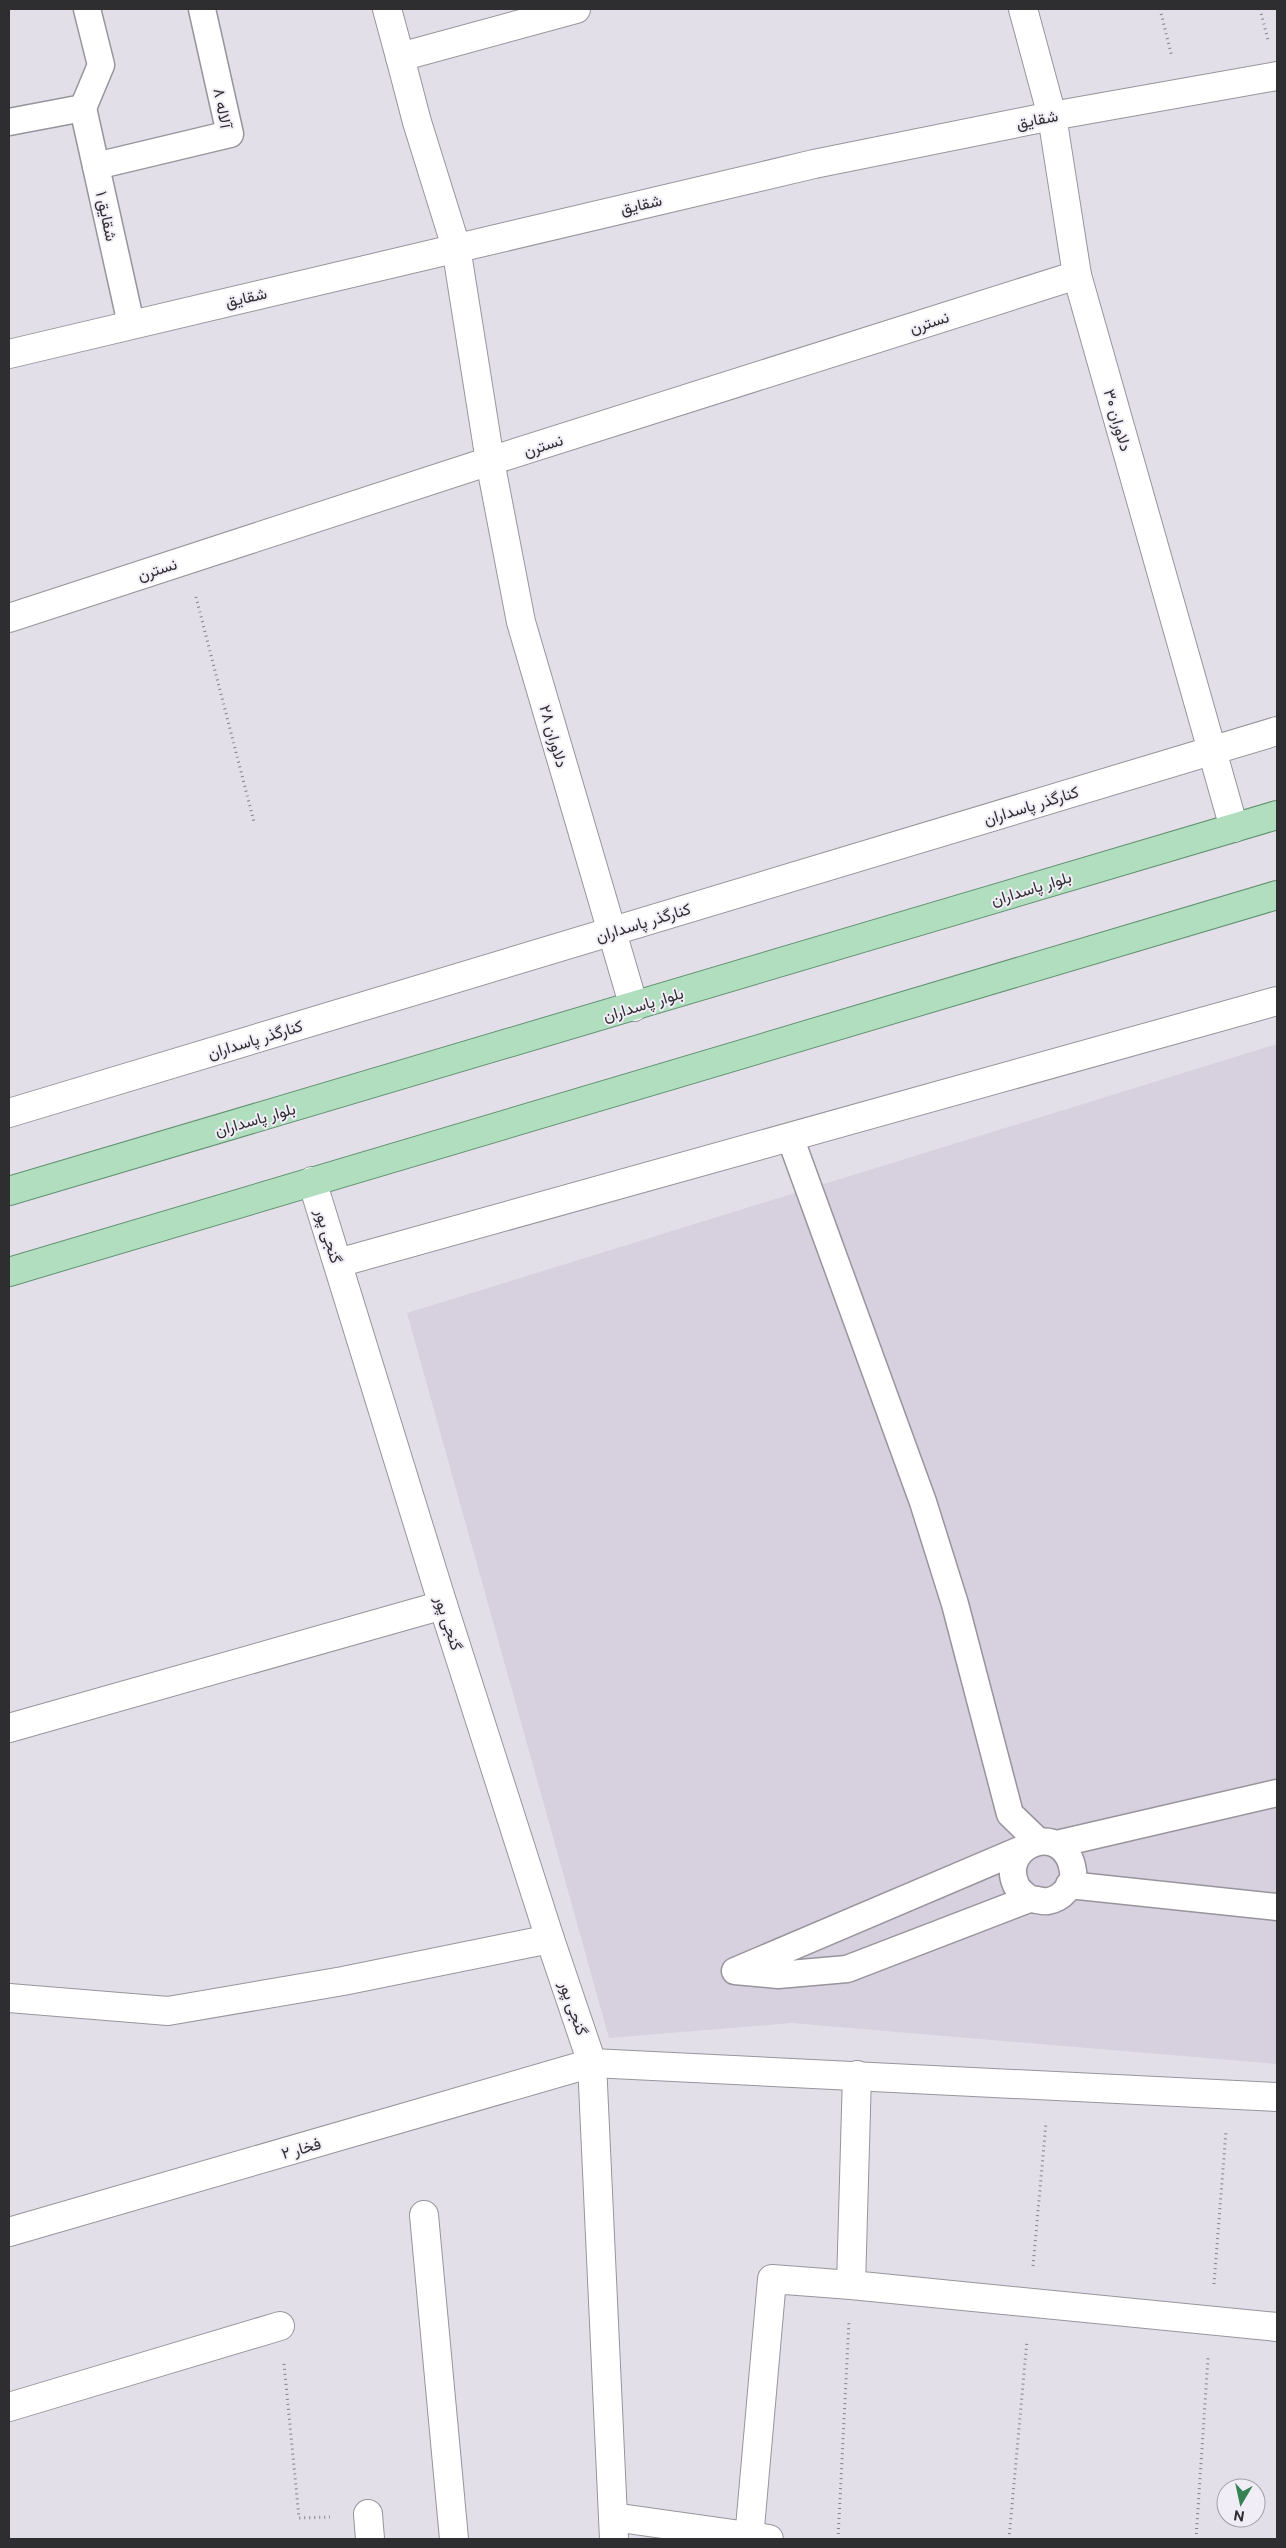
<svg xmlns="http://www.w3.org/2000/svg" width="1286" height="2548" viewBox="0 0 1286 2548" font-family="'Public Sans',Vazirmatn,sans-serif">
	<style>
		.built { fill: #d7d0df }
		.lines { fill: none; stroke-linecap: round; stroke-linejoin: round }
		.lane-casing { stroke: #98949c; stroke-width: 29 }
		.street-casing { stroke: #98949c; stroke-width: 30 }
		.primary-casing { stroke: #639272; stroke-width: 30 }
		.path { stroke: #838187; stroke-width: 3; stroke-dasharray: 1 4; stroke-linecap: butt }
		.lane { stroke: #fff; stroke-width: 26 }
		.street { stroke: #fff; stroke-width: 28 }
		.primary { stroke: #b2dec0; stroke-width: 28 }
		.labels { text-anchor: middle; stroke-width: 4; stroke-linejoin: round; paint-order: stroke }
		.street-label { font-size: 16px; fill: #2e2d30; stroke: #f1edf6 }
	</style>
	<rect width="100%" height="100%" fill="#e3dfe8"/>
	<!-- built -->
	<polygon class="built" points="1277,1044 1277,2064 791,2023 609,2038 407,1313"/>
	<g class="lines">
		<defs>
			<g id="lane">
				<polyline points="83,108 131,324"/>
				<polyline points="83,108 101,65 87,9"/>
				<polyline points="9,122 83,108"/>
				<polyline points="96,166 230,134 202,9"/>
				<polyline points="790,1137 923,1502 955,1604 1010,1814 1038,1841"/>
				<polyline points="1057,1844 1277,1793"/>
				<path d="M 1022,1849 L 735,1971 L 778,1975 L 847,1969 L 1029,1899 C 1035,1899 1043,1902 1048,1901 C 1061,1899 1075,1885 1073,1871 C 1065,1819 998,1844 1016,1885 C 1018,1890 1025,1895 1029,1899"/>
				<polyline points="1069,1885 1277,1907"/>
			</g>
			<g id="street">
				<polyline points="387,9 400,57 576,9"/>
				<polyline points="1023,9 1052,116 1077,275 1234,828"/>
				<polyline points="400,57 417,122 456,247 490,461 521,622 634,1007"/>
				<polyline points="9,354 814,164 1052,116 1277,76"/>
				<polyline points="9,618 490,461 1077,275"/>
				<polyline points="9,1113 1277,731"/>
				<polyline points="312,1181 443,1605 550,1939 592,2063 614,2539"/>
				<polyline points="338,1263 1277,1001"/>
				<polyline points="9,1728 443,1605"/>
				<polyline points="9,1998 168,2011 343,1981 550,1939"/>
				<polyline points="857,2075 851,2285 1277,2327"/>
				<polyline points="424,2215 454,2539"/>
				<polyline points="9,2232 592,2063 1277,2097"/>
				<polyline points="9,2407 280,2326"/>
				<polyline points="368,2514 370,2539"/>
				<polyline points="613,2517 769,2539"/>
				<polyline points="749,2539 772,2279 851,2285"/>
			</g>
			<g id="primary">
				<polyline points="9,1191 1277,815"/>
				<polyline points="9,1272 1277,895"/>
			</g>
		</defs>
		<!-- lane casing -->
		<use href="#lane" class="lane-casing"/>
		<!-- street casing -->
		<use href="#street" class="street-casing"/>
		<!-- primary casing -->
		<use href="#primary" class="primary-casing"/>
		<!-- path -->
		<g class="path">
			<polyline points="1160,9 1172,57"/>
			<polyline points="1260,9 1268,40"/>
			<polyline points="196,597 254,822"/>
			<polyline points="1033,2266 1046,2123"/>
			<polyline points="1214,2284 1226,2131"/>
			<polyline points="284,2364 299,2518 330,2517"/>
			<polyline points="838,2539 849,2321"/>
			<polyline points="1009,2539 1027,2340"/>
			<polyline points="1196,2539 1208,2358"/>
		</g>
		<!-- lane -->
		<use href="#lane" class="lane"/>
		<!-- street -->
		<use href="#street" class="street"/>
		<!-- primary -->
		<use href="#primary" class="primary"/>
	</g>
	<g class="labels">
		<!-- street labels -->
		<g class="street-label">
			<text transform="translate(223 108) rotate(80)" y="6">آلاله ۸</text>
			<text transform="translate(1037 119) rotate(-11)" y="6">شقایق</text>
			<text transform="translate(641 204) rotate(-13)" y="6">شقایق</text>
			<text transform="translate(107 216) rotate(78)" y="6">شقایق ۱</text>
			<text transform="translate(246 297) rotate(-13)" y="6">شقایق</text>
			<text transform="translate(929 322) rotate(-18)" y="6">نسترن</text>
			<text transform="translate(1118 420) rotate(74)" y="6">دلاوران ۳۰</text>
			<text transform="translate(543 445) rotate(-18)" y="6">نسترن</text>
			<text transform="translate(157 569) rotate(-18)" y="6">نسترن</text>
			<text transform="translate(554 736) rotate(74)" y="6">دلاوران ۲۸</text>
			<text transform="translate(1031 805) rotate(-17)" y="6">کنارگذر پاسداران</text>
			<text transform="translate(1031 888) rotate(-17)" y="6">بلوار پاسداران</text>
			<text transform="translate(643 922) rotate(-17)" y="6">کنارگذر پاسداران</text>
			<text transform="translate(643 1004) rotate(-17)" y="6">بلوار پاسداران</text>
			<text transform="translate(255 1039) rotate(-17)" y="6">کنارگذر پاسداران</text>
			<text transform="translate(255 1119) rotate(-16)" y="6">بلوار پاسداران</text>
			<text transform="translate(329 1236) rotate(73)" y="6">گنجی پور</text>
			<text transform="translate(449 1623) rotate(72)" y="6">گنجی پور</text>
			<text transform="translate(574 2008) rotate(71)" y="6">گنجی پور</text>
			<text transform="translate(301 2148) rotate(-16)" y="6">فخار ۲</text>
		</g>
	</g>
	<!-- border -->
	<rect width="1286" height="2548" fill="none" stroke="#2e2d30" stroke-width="20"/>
	<!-- north arrow -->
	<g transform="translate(1241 2503) rotate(189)"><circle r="24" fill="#f1edf6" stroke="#a3a0a7"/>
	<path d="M0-4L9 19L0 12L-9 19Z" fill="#358352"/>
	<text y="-8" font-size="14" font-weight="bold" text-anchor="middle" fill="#2e2d30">N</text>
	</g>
</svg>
